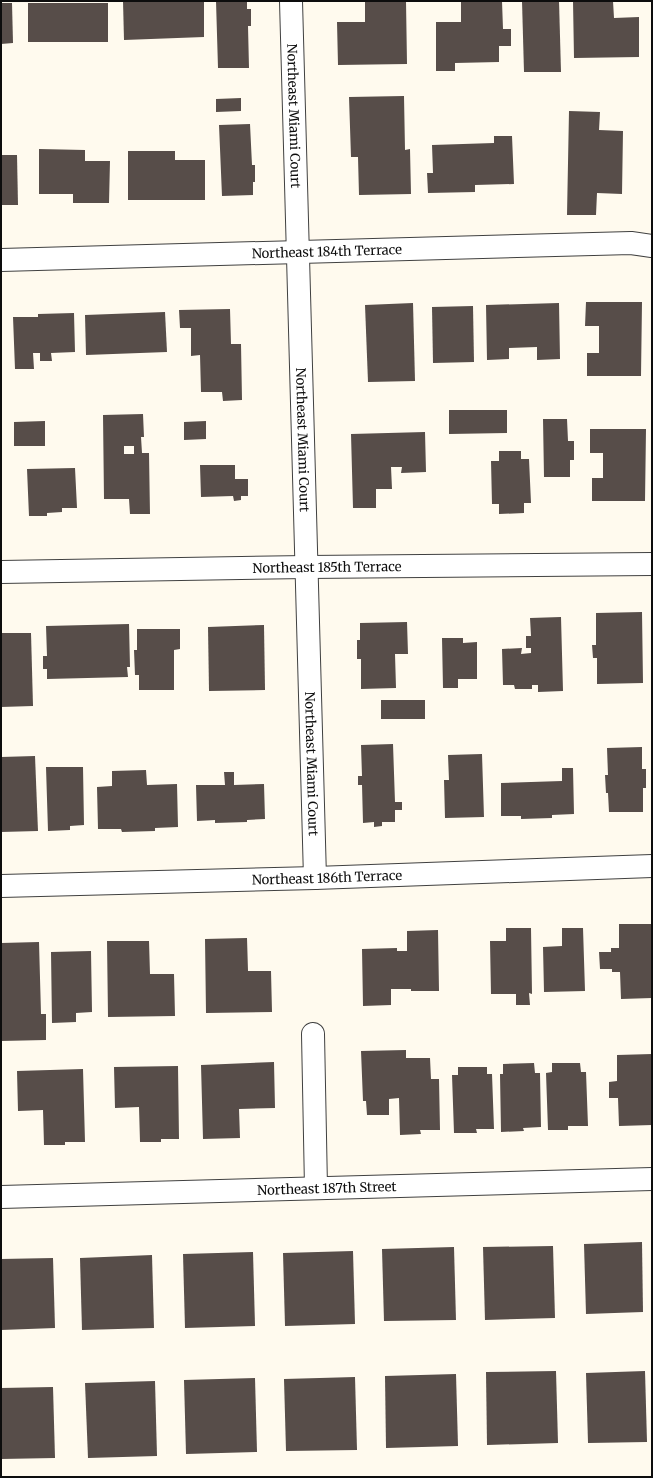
<svg xmlns="http://www.w3.org/2000/svg" width="653" height="1478" viewBox="0 0 653 1478" font-family="Merriweather,serif">
	<style>
		.building { fill: #574d49; fill-rule: evenodd }
		.lines { fill: none; stroke-linecap: round; stroke-linejoin: round }
		.minor-casing { stroke: #404040; stroke-width: 24 }
		.minor { stroke: #fff; stroke-width: 22 }
		.labels { text-anchor: middle; stroke-width: 4; stroke-linejoin: round; paint-order: stroke }
		.street-label { font-size: 13px; fill: #0d0d0d; stroke: #fff }
	</style>
	<rect width="100%" height="100%" fill="#fffaee"/>
	<!-- building -->
	<g class="building">
		<polygon points="123,1 204,1 204,37 124,40"/>
		<polygon points="216,1 247,1 247,9 251,9 251,26 248,26 249,68 218,68"/>
		<polygon points="365,1 406,1 407,64 338,65 337,22 365,22"/>
		<polygon points="461,1 502,1 503,29 511,29 511,46 499,46 499,62 455,63 455,71 436,71 436,22 461,22"/>
		<polygon points="522,1 559,1 561,72 524,72"/>
		<polygon points="573,1 613,1 614,18 639,17 639,57 574,58"/>
		<polygon points="1,3 12,3 13,43 1,44"/>
		<rect x="28" y="3" width="80" height="39"/>
		<polygon points="404,96 405,150 410,149 411,194 359,195 358,157 351,157 349,97"/>
		<polygon points="241,98 241,111 216,112 216,99"/>
		<polygon points="569,111 600,112 599,130 623,131 622,194 597,193 596,215 567,215"/>
		<polygon points="250,124 252,165 255,165 255,182 253,182 253,195 222,196 219,125"/>
		<polygon points="494,136 512,136 514,184 475,185 475,192 428,193 427,173 433,173 432,145 494,143"/>
		<polygon points="39,149 85,150 85,161 110,161 109,203 73,203 73,194 39,194"/>
		<polygon points="128,151 175,151 175,160 205,160 205,200 128,200"/>
		<polygon points="1,155 17,155 18,205 1,205"/>
		<polygon points="586,302 642,302 641,376 587,376 587,353 599,353 599,326 585,326"/>
		<polygon points="413,303 415,381 368,382 365,305"/>
		<polygon points="559,303 560,359 537,360 537,347 509,348 509,359 487,360 486,305"/>
		<polygon points="473,306 474,362 433,363 432,307"/>
		<polygon points="230,309 231,344 241,344 242,400 223,401 222,392 201,392 200,355 191,356 191,328 180,328 179,310"/>
		<polygon points="165,312 167,352 86,355 85,315"/>
		<polygon points="74,313 75,352 51,353 52,361 40,361 40,353 33,353 34,369 15,369 13,317 38,317 38,314"/>
		<polygon points="449,410 507,410 507,433 449,434"/>
		<path d="M 143,414 L 144,437 L 141,437 L 142,453 L 149,453 L 150,514 L 130,514 L 129,499 L 104,499 L 103,415 ZM 124,446 L 134,446 L 134,454 L 124,454 Z"/>
		<polygon points="543,419 567,419 568,441 574,441 574,460 570,460 570,477 544,477"/>
		<polygon points="45,421 45,446 14,446 14,422"/>
		<polygon points="206,421 206,439 184,440 184,422"/>
		<polygon points="590,429 646,429 645,501 592,501 592,478 603,478 603,453 590,453"/>
		<polygon points="425,432 426,472 401,473 402,467 391,467 392,489 376,489 376,508 353,508 351,434"/>
		<polygon points="499,451 521,451 521,459 529,459 531,503 524,503 524,513 499,514 499,504 492,504 491,461 499,461"/>
		<polygon points="200,465 235,465 235,479 248,479 248,496 241,496 241,500 234,501 233,496 201,497"/>
		<polygon points="75,468 77,508 62,508 62,512 47,513 47,516 29,516 27,469"/>
		<polygon points="642,612 643,683 597,684 597,658 593,658 592,645 596,645 596,613"/>
		<polygon points="561,617 563,691 538,692 538,685 532,685 532,689 515,689 514,685 503,685 502,649 522,648 521,654 531,653 531,648 526,648 526,636 531,636 530,618"/>
		<polygon points="407,622 408,654 395,654 396,688 361,689 361,659 357,659 357,640 360,640 360,623"/>
		<polygon points="129,624 130,667 127,667 128,677 47,679 47,669 43,669 43,656 47,656 46,626"/>
		<polygon points="264,625 265,690 209,691 208,627"/>
		<polygon points="137,629 180,629 180,649 174,650 174,690 139,690 139,675 135,675 134,650 137,650"/>
		<polygon points="1,633 31,633 33,706 1,707"/>
		<polygon points="442,638 463,638 463,643 477,642 477,679 458,679 458,688 443,688"/>
		<rect x="381" y="700" width="44" height="19"/>
		<polygon points="393,744 395,802 402,802 402,810 395,810 395,822 382,822 382,826 374,827 374,822 363,823 362,785 358,785 358,776 362,776 361,745"/>
		<polygon points="642,747 642,769 646,769 646,788 643,788 643,812 609,812 608,793 606,793 605,775 608,775 607,748"/>
		<polygon points="482,754 484,817 445,818 444,780 449,780 448,755"/>
		<polygon points="35,756 38,831 1,832 1,757"/>
		<polygon points="46,767 83,767 84,825 70,826 70,830 48,831"/>
		<polygon points="562,768 573,768 574,814 552,815 552,818 521,819 521,816 501,816 501,783 562,781"/>
		<polygon points="146,770 147,785 177,784 178,827 155,828 155,831 122,832 121,829 98,829 97,787 112,786 112,771"/>
		<polygon points="224,772 234,772 234,785 264,784 265,819 247,820 247,822 215,823 215,820 197,821 196,785 225,785"/>
		<polygon points="619,924 652,924 652,998 621,999 620,972 612,972 612,969 600,969 599,952 611,952 611,948 619,948"/>
		<polygon points="506,928 531,928 532,994 529,993 530,1005 516,1005 516,994 491,994 490,941 506,941"/>
		<polygon points="562,928 583,928 585,991 544,992 543,947 562,946"/>
		<polygon points="438,930 439,991 411,991 411,989 391,989 391,1005 363,1006 362,949 397,948 397,951 407,951 407,931"/>
		<polygon points="247,938 248,971 271,971 272,1012 206,1013 205,939"/>
		<polygon points="107,941 149,941 150,974 174,974 175,1016 108,1017"/>
		<polygon points="39,942 41,1014 46,1014 46,1040 1,1041 1,943"/>
		<polygon points="91,951 92,1012 76,1013 76,1022 52,1023 51,952"/>
		<polygon points="406,1050 406,1058 430,1058 431,1079 439,1079 440,1130 420,1130 421,1134 400,1135 399,1098 389,1099 389,1115 367,1115 366,1101 363,1101 361,1051"/>
		<polygon points="652,1054 652,1125 619,1126 618,1098 609,1098 609,1082 617,1081 617,1055"/>
		<polygon points="274,1062 275,1108 239,1109 240,1138 203,1139 201,1065"/>
		<polygon points="534,1063 535,1073 540,1073 541,1127 523,1128 524,1131 501,1132 500,1074 503,1074 503,1064"/>
		<polygon points="552,1063 580,1063 581,1072 586,1072 588,1126 568,1126 568,1130 548,1130 546,1073 552,1072"/>
		<polygon points="178,1066 179,1139 161,1139 161,1142 140,1142 139,1107 115,1108 114,1067"/>
		<polygon points="458,1067 487,1067 487,1074 492,1074 494,1129 476,1129 477,1133 454,1133 452,1075 458,1075"/>
		<polygon points="83,1069 85,1142 65,1142 65,1145 44,1145 43,1110 18,1111 17,1071"/>
		<polygon points="642,1242 643,1312 586,1314 584,1244"/>
		<polygon points="553,1246 555,1318 485,1320 483,1247"/>
		<polygon points="454,1247 456,1320 384,1321 382,1249"/>
		<polygon points="353,1251 355,1324 285,1326 283,1253"/>
		<polygon points="253,1252 255,1326 185,1328 183,1254"/>
		<polygon points="152,1255 154,1328 82,1330 80,1258"/>
		<polygon points="53,1258 55,1328 1,1330 1,1259"/>
		<polygon points="556,1371 558,1443 487,1445 486,1372"/>
		<polygon points="645,1371 647,1442 588,1443 586,1373"/>
		<polygon points="456,1374 458,1446 386,1448 385,1376"/>
		<polygon points="355,1377 357,1450 286,1451 284,1379"/>
		<polygon points="255,1378 257,1452 186,1454 184,1380"/>
		<polygon points="155,1381 157,1456 88,1458 85,1383"/>
		<polygon points="53,1387 55,1458 1,1459 1,1388"/>
	</g>
	<g class="lines">
		<defs>
			<g id="minor">
				<path id="s1" d="M 291,1 L 315,878"/>
				<path id="s2" d="M 1,260 L 631,243 L 652,246"/>
				<path id="s3" d="M 1,572 L 307,567 L 652,564"/>
				<path id="s4" d="M 1,886 L 315,878 L 652,866"/>
				<polyline points="313,1034 316,1188"/>
				<path id="s5" d="M 1,1197 L 652,1179"/>
			</g>
		</defs>
		<!-- minor casing -->
		<use href="#minor" class="minor-casing"/>
		<!-- minor -->
		<use href="#minor" class="minor"/>
	</g>
	<g class="labels">
		<!-- street labels -->
		<g class="street-label">
			<text dy="5" stroke="none"><textPath href="#s1" startOffset="115">Northeast Miami Court</textPath></text>
			<text dy="5" stroke="none"><textPath href="#s2" startOffset="326">Northeast 184th Terrace</textPath></text>
			<text dy="5" stroke="none"><textPath href="#s1" startOffset="439">Northeast Miami Court</textPath></text>
			<text dy="5" stroke="none"><textPath href="#s3" startOffset="326">Northeast 185th Terrace</textPath></text>
			<text dy="5" stroke="none"><textPath href="#s1" startOffset="763">Northeast Miami Court</textPath></text>
			<text dy="5" stroke="none"><textPath href="#s4" startOffset="326">Northeast 186th Terrace</textPath></text>
			<text dy="5" stroke="none"><textPath href="#s5" startOffset="326">Northeast 187th Street</textPath></text>
		</g>
	</g>
	<!-- border -->
	<rect width="653" height="1478" fill="none" stroke="#0d0d0d" stroke-width="4"/>
</svg>
